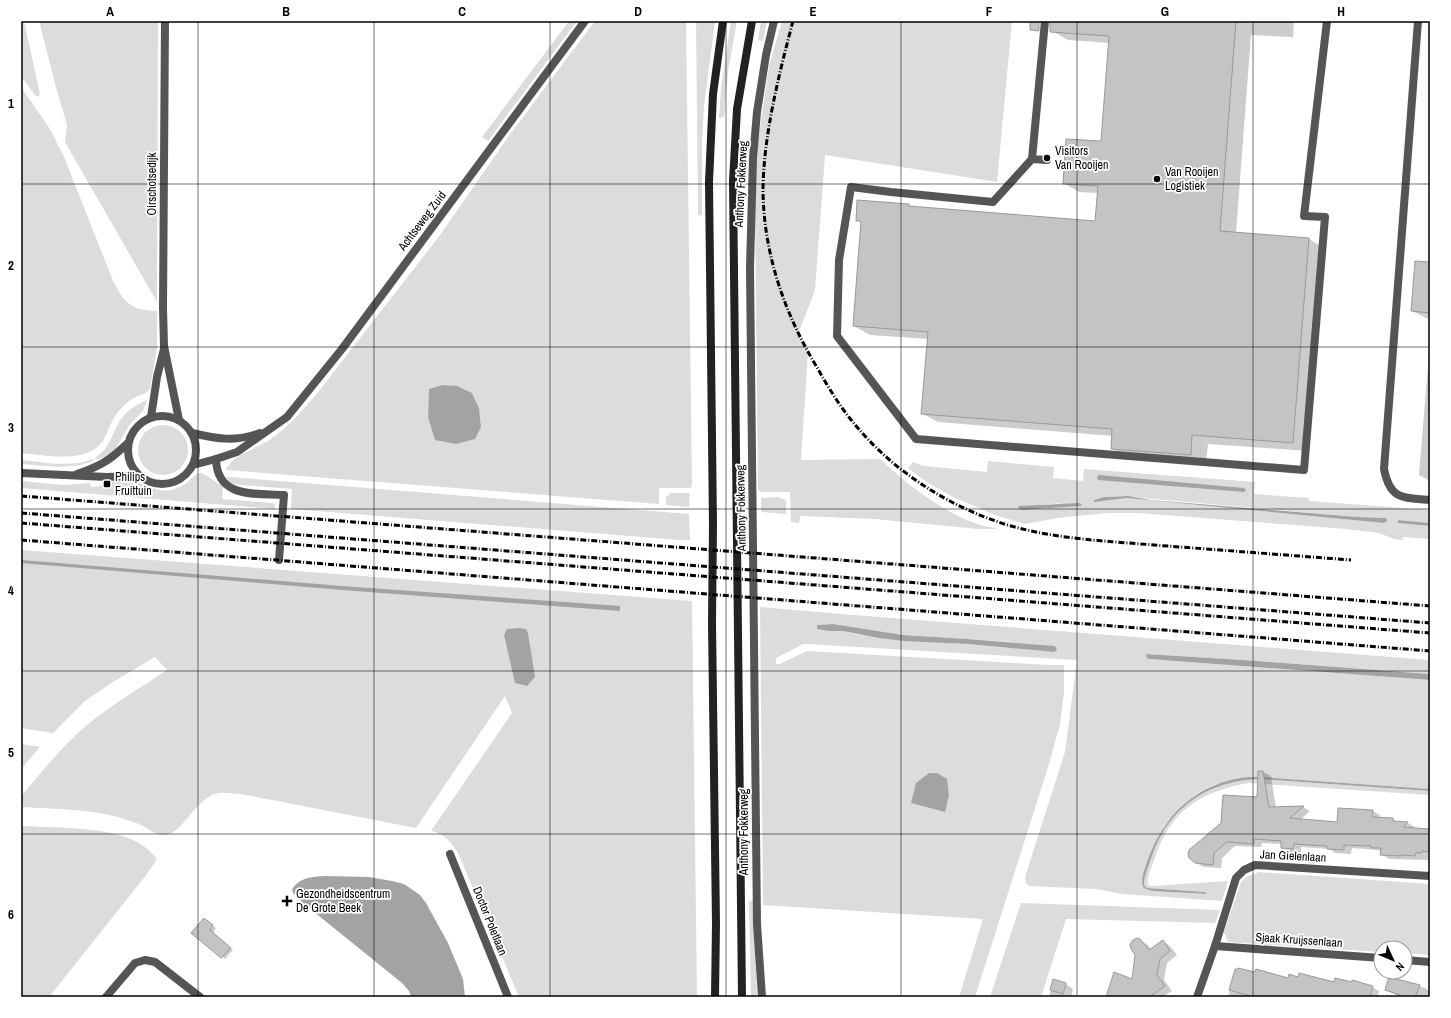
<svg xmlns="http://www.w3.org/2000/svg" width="1451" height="1018" viewBox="0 0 1451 1018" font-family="'Archivo Narrow',sans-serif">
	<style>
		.green { fill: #dcdcdc; fill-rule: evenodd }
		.water { fill: #a3a3a3 }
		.shadow { fill: #0003 }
		.building { fill: #c4c4c4; stroke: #999 }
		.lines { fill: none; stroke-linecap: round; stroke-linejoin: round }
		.service { stroke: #555; stroke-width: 8 }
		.minor { stroke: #555; stroke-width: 8 }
		.tertiary { stroke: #555; stroke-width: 8 }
		.secondary { stroke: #222; stroke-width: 8 }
		.rail { stroke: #000; stroke-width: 3; stroke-dasharray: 6 2 1 2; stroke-linecap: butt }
		.grid { fill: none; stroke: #000; stroke-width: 1; stroke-opacity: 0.55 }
		.poi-dot { fill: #000; stroke: #fff; stroke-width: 1.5 }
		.labels { text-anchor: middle; stroke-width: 3.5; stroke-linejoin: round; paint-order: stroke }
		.poi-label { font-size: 12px; fill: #000; stroke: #fff; text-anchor: start }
		.street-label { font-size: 12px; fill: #000; stroke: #fff }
		.neatline { fill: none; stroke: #000; stroke-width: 1.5 }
		.grid-label { font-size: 13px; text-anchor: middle; font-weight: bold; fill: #000 }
	</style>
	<rect width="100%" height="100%" fill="#fff"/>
	<!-- green -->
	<g class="green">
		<polygon points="21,21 24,21 40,94 38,97 35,95 21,76"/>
		<polygon points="39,21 158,21 157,302 65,142 67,125 57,91"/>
		<polygon points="569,21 577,21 488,141 482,137"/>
		<path d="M 595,21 L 686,21 L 692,483 L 691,488 L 660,488 L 659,489 L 659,504 L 226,470 C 232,455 255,449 268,441 C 288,428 304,409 319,391 L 440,235 L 511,133 ZM 442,385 C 474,387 479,397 481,427 L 428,417 L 429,389 Z"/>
		<polygon points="696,21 715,21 704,106 702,142 702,215 698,216"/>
		<polygon points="731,21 737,21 728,72 724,117 719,118 721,88"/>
		<polygon points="761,21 767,21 763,41 758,40"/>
		<path d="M 782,21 L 1012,21 L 997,182 L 825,155 L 815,290 L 798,334 L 808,352 L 801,460 L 880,459 C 909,486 956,524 996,528 L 996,529 L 978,529 L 875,519 L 800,516 L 799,523 L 791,522 L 790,492 L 761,492 L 758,490 L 755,206 L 757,149 L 769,66 Z"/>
		<path d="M 21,87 L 50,129 L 64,157 L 113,281 C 125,304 131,310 157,311 L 157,347 L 150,389 C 145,395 140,394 134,398 C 128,401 123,406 118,412 C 111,420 109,430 104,439 C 89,465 46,455 21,453 Z"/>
		<path d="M 147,400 L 143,411 L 130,424 L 116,448 L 104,457 L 97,460 L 95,458 C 110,448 110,438 118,424 C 124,412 135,405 147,400 Z"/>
		<circle cx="163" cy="450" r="25"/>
		<path d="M 92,459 L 94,461 C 68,470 47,466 21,464 L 21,460 C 42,462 73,468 92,459 Z"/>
		<path d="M 988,461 L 1054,467 L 1053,478 L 1083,481 L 1084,469 L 1255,482 L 1254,494 L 1309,498 L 1309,501 L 1430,510 L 1430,523 L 1399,520 L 1398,523 L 1430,526 L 1430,539 L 1403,537 L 1403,540 L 1394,539 L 1379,533 L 1346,529 L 1138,513 L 1107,513 L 1057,518 L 1025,524 L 995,515 L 953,497 L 925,481 L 908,468 L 913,462 L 924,466 L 987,472 ZM 1120,496 L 1357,517 L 1386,518 L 1384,523 L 1127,498 L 1101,501 L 1094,500 L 1104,497 ZM 1061,503 L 1047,509 L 1021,510 L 1018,509 L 1018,507 Z"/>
		<path d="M 200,473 C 210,475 214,483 223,486 L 222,499 L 273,503 L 275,505 L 274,509 L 21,488 L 21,481 L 64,485 L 90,483 L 91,487 L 109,485 L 109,482 C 116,481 124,480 131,481 C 146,483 154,493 171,490 C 177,488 183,486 188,482 C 192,478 195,474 200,473 Z"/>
		<polygon points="230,477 689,514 690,540 680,540 291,509 292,489 229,484 227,478"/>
		<polygon points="671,493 690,493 689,507 666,505 666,497"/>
		<polygon points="778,497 786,500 786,514 762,512 761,509 761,498"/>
		<path d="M 21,550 L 692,601 L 697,997 L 519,997 L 458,853 C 451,842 444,833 431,831 L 512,713 L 505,696 L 416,828 L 241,794 C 234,794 226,792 219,793 C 198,795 183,833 166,835 C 155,836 150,829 141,825 C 137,823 131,821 127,820 C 97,809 53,809 21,807 L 21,796 C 42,772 62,746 86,726 C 111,705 140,688 167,670 L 155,657 L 113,682 L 85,701 L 53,733 L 21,728 ZM 528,633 L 530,647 L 506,646 L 504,635 Z"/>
		<path d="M 760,607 L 853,615 L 1430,660 L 1430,674 L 1243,660 L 1147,654 L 1149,659 L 1430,680 L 1430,789 L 1261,777 C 1225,778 1198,786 1174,815 C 1169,820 1164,825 1161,832 C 1153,848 1148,867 1142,884 L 1152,891 L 1207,894 L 1205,892 L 1147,888 L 1144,886 C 1144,875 1149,865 1152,856 C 1169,806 1210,780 1261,779 L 1430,791 L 1430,795 L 1248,783 C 1201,792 1170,810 1155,858 C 1152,866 1147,875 1148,885 L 1152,886 L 1228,881 L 1222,901 L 1123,894 L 1095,889 L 1029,886 L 1026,883 L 1025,877 L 1065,752 L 1077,660 L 807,644 L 803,644 L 776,658 L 776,664 L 780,664 L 807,651 L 1049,665 L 1064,665 L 1064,692 L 1060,724 L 1049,764 L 975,997 L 959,997 L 983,919 L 763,905 ZM 833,624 L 903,635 L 1013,642 L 1054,652 L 860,635 L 843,631 L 829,631 L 817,625 Z"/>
		<polygon points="21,744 40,747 21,769"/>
		<path d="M 21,826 C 55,828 102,826 133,840 C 143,844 150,851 157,859 L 147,874 L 49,997 L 21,997 Z"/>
		<polygon points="1259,872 1430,884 1430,955 1405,953 1405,948 1381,948 1381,952 1228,942 1224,932 1241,882 1248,876"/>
		<polygon points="749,901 753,901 757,997 751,997"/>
		<polygon points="1021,903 1220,910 1215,923 1066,919 1041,997 990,997"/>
	</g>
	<!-- water -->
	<g class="water">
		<polygon points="442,385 457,386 472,393 479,408 481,427 475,439 456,444 435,440 428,417 429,389"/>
		<polygon points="1099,475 1244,488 1246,490 1244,492 1098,480 1097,477"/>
		<polygon points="1128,496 1151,500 1357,517 1386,518 1387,521 1384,523 1127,498 1094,502 1094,500 1104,497"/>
		<polygon points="1080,503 1082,505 1080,506 1021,510 1018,508 1019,506"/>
		<polygon points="1398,520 1430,523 1430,526 1398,523"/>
		<polygon points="21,560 342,586 620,606 620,611 342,590 21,563"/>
		<polygon points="833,624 903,635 967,639 1055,646 1057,650 1054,652 967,644 904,641 879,638 843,631 829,631 817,629 817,625"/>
		<polygon points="518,628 526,629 528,633 535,677 527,686 515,683 504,635 507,629"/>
		<polygon points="1146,654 1243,660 1430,674 1430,680 1149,659 1147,658"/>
		<polygon points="929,773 937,773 947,779 949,795 945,812 911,803 916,783"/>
		<path d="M 1249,777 L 1261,777 L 1430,789 L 1430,791 L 1261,779 C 1210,780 1169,806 1152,856 C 1149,865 1144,875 1144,885 L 1147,888 L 1205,892 L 1207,894 L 1152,891 L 1144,888 C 1139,881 1145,870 1147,862 C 1164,814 1197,782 1249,777 Z"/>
		<path d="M 325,876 L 369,877 L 392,881 L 404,884 L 420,895 L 426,903 L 448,943 L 463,979 L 465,997 L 411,997 L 409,991 L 402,983 L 303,903 L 293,893 L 292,889 C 301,877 311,877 325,876 Z"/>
	</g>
	<!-- shadow -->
	<g class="shadow">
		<polygon points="1053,21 1294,21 1293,37 1251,35 1236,233 1309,239 1324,248 1308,451 1208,444 1206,463 1127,457 1112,448 1113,436 938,422 923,414 928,339 870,335 854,326 862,223 857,220 908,205 913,208 1096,222 1098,193 1079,192 1064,183 1102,142 1110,43 1068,40 1052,31"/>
		<polygon points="1430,263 1430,320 1412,311"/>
		<polygon points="1430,341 1430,481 1419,475"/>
		<polygon points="1263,772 1271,776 1276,808 1303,807 1310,811 1300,820 1338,823 1339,809 1373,811 1380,815 1380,818 1393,819 1399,823 1408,823 1415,827 1413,828 1430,830 1430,860 1389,859 1381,854 1382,851 1377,850 1352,848 1351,854 1335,853 1330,849 1301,847 1301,853 1290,852 1282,847 1282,844 1262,843 1261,847 1235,846 1222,858 1221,868 1203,867 1195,862 1258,798"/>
		<polygon points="207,921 216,928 213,933 233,950 225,959 193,933"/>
		<polygon points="1140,940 1148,945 1151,949 1163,941 1170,946 1177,955 1167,963 1164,980 1172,991 1162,997 1107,997 1132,980"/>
		<polygon points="1236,970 1288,979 1372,987 1379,991 1378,997 1228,997"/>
		<polygon points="1390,978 1425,988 1430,991 1430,997 1401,997 1394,994 1387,990"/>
		<polygon points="1054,981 1066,984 1073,989 1071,997 1049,997"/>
	</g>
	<!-- building -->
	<g class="building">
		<polygon points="1030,21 1039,21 1039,31 1030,30"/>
		<polygon points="1050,21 1236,21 1220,231 1309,238 1293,443 1192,435 1191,455 1111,449 1112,429 921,414 928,332 853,326 861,221 856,221 857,200 909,204 909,206 1095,221 1098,186 1063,184 1066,139 1101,141 1109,36 1050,32"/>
		<polygon points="1415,261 1430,262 1430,313 1411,311"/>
		<polygon points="1258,771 1263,771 1269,807 1304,806 1290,818 1337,822 1338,808 1373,810 1372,817 1393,818 1393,821 1408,822 1403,827 1430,829 1430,852 1422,851 1422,853 1416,853 1415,856 1401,855 1401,856 1380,855 1381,848 1371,848 1371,846 1344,845 1344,850 1327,849 1327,846 1294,844 1293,849 1281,848 1281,841 1254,839 1254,844 1227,842 1214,853 1213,865 1195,863 1189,858 1188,854 1189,850 1221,823 1223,795 1257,797"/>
		<polygon points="204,918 213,925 210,930 231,948 221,958 191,933"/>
		<polygon points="1137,938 1140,939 1149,950 1163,940 1170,951 1160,959 1157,975 1165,986 1149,997 1106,997 1114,972 1132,979 1135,955 1131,949 1130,944 1133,940"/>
		<polygon points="1238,968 1255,972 1256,969 1288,978 1289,974 1298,977 1299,973 1334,982 1335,978 1352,982 1352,980 1373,986 1370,997 1254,997 1229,990 1235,969 1238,969"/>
		<polygon points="1389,977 1420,985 1415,997 1400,997 1400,995 1385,990"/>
		<polygon points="1053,979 1066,983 1063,994 1050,990"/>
	</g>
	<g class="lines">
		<!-- service -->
		<g class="service">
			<polyline points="1045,21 1032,159 1047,160"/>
			<path d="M 1418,21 L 1384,469 C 1390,500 1403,498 1430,500"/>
			<polyline points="1032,159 993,202 891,192 851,187 839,260 837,336 916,439 1304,470 1325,217 1304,216 1327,21"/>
			<path d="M 216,459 C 217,499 255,493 284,495 L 279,560"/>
			<polyline points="450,854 508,997"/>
			<polyline points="106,997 135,963 145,960 155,962 200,997"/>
			<polyline points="762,997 757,924 750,268 753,158 757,112 766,55 774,21"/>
		</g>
		<!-- minor -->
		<g class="minor">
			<polyline points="165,21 163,308 164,346 179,420"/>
			<polyline points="151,417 157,377 164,349"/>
			<polyline points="1215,946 1381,958"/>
			<polyline points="1405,960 1430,962"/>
			<polyline points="1197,997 1215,946 1236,878 1244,870 1255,865 1430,876"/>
		</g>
		<!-- tertiary -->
		<g class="tertiary">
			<circle cx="162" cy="450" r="34"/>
			<path d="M 192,433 C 217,439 235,442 260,433"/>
			<polyline points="193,465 216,459 237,452 287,417 342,349 585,21"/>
			<polyline points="21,473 107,477 132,476 141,477"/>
			<path d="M 77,474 C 101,466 110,460 128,443"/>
		</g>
		<!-- secondary -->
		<g class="secondary">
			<polyline points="715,997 716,923 712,623 713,525 709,182 713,94 723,21"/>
			<polyline points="742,997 733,181 737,109 752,21"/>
		</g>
		<!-- rail -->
		<g class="rail">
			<path d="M 793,21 C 779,74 763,137 763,192 C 764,255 785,315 818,369 C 828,387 839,405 852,421 C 892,471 950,508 1011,526 C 1057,539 1106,541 1154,545 C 1220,550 1286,555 1351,560"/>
			<polyline points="21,496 1430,606"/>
			<polyline points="21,513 1430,623"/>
			<polyline points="21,523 1430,633"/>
			<polyline points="21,540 1430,651"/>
		</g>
	</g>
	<!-- grid -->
	<path class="grid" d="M 198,21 L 198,997M 374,21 L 374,997M 550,21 L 550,997M 726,21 L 726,997M 901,21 L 901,997M 1077,21 L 1077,997M 1253,21 L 1253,997M 21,184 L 1430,184M 21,347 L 1430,347M 21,509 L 1430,509M 21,671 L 1430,671M 21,834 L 1430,834"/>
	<!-- markers -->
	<g class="poi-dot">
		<circle cx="1047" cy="158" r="4"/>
		<circle cx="1157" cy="179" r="4"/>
		<rect x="103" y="480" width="8" height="8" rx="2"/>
		<path d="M285 895h4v4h4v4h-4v4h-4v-4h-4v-4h4z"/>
	</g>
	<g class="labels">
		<!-- poi labels -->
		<g class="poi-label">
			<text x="1055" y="155">Visitors<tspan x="1055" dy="14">Van Rooijen</tspan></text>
			<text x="1165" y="176">Van Rooijen<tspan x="1165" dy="14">Logistiek</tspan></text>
			<text x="115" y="481">Philips<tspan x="115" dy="14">Fruittuin</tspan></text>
			<text x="296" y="898">Gezondheidscentrum<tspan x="296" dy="14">De Grote Beek</tspan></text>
		</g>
		<!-- street labels -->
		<g class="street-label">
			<text transform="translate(152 184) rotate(-90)" y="4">Oirschotsedijk</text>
			<text transform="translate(741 184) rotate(-87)" y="4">Anthony Fokkerweg</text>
			<text transform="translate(422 221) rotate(-53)" y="4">Achtseweg Zuid</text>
			<text transform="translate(741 508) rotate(-91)" y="4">Anthony Fokkerweg</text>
			<text transform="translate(744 832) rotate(-90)" y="4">Anthony Fokkerweg</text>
			<text transform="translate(1293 856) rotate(3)" y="4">Jan Gielenlaan</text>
			<text transform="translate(490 921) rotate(68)" y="4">Doctor Poletlaan</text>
			<text transform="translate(1299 940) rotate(4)" y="4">Sjaak Kruijssenlaan</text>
		</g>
	</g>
	<!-- border -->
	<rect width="1451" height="1018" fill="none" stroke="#ffffff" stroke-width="44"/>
	<!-- north arrow -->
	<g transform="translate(1393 960) rotate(134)"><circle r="19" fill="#ffffff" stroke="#999999"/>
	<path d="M0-3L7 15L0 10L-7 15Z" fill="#000000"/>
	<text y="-6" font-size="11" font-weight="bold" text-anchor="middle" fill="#000000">N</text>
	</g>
	<rect x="22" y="22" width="1407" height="974" class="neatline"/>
	<g class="grid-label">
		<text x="110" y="16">A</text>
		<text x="286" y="16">B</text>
		<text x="462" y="16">C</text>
		<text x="638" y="16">D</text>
		<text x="813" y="16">E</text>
		<text x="989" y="16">F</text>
		<text x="1165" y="16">G</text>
		<text x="1341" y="16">H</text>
		<text x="11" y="108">1</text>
		<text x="11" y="270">2</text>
		<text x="11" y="432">3</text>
		<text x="11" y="595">4</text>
		<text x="11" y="757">5</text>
		<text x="11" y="919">6</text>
	</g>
</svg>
